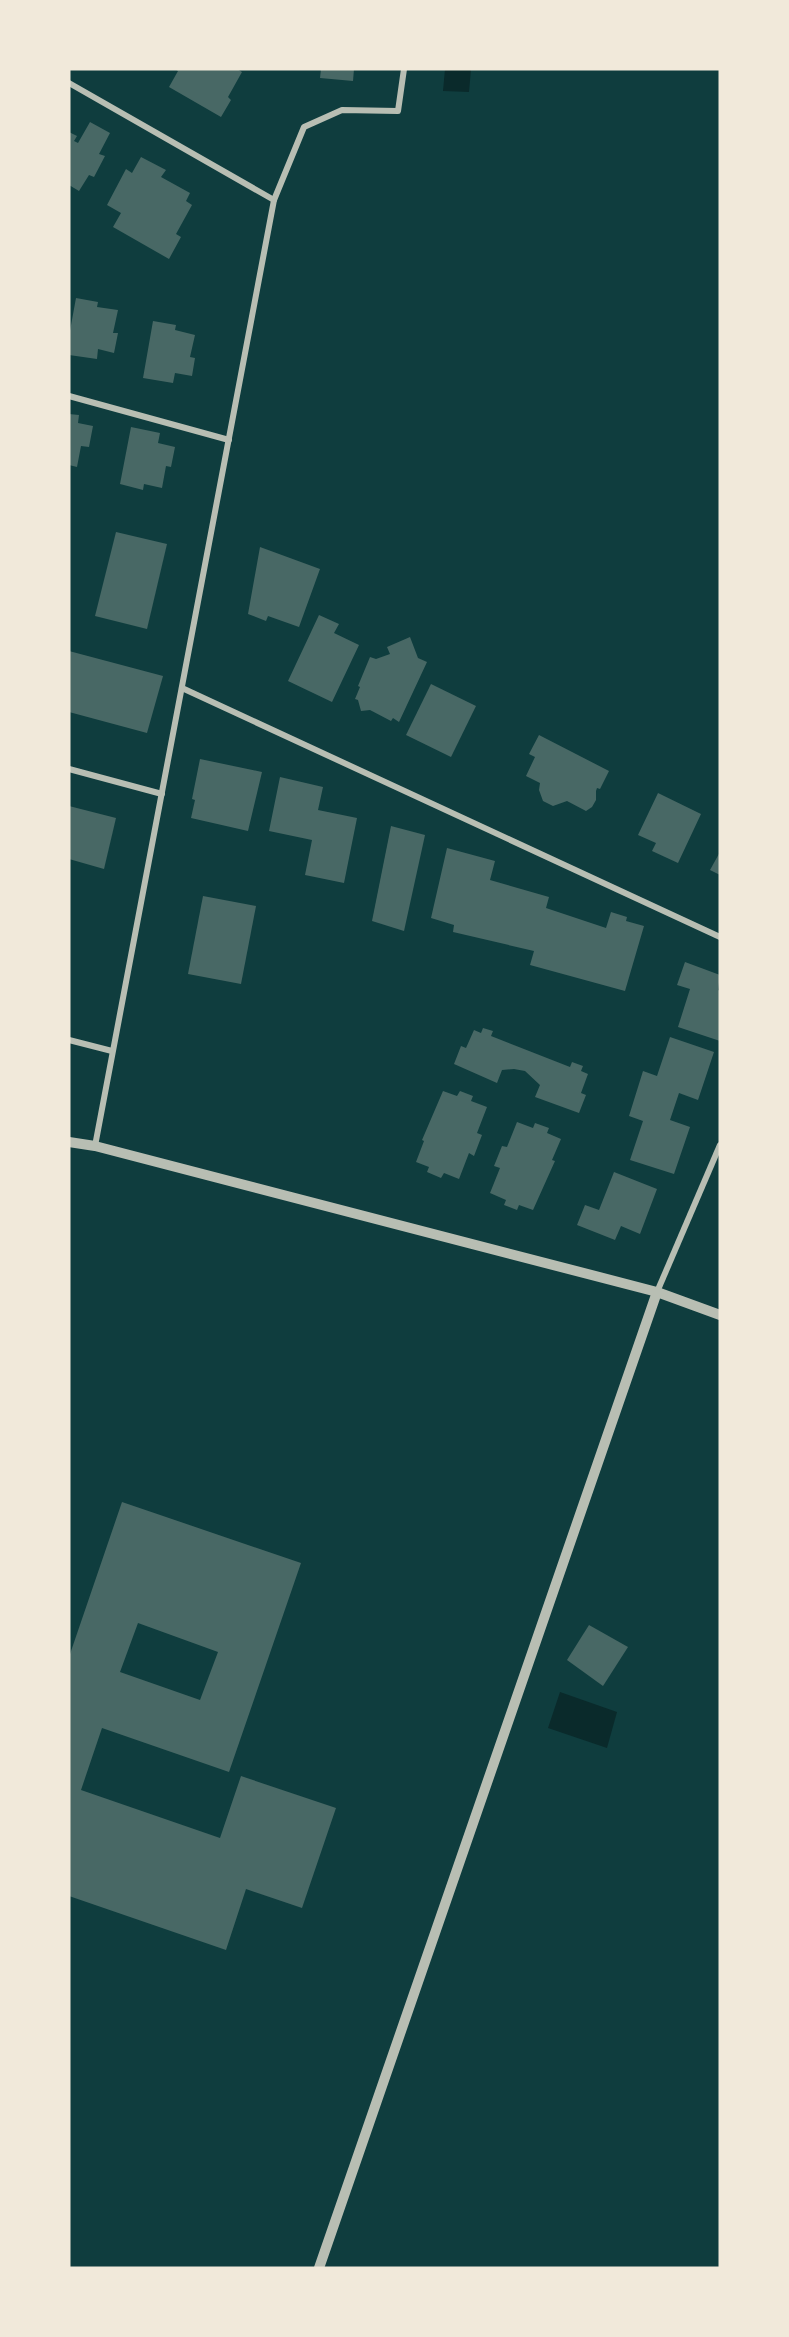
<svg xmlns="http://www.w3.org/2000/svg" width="789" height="2337" viewBox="0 0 789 2337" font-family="Figtree,sans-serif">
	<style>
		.water { fill: #0a2a2b }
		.building { fill: #486865; fill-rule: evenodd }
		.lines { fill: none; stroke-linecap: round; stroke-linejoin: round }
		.minor { stroke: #b8beb3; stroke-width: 6 }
		.tertiary { stroke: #b8beb3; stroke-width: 10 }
	</style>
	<rect width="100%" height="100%" fill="#0f3d3e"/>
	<!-- water -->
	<g class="water">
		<polygon points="445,69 471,69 469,92 443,91"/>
		<polygon points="560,1692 617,1712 607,1748 548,1728"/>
	</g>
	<!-- building -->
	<g class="building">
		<polygon points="175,69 237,69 242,72 228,97 231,100 221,117 169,87 178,71"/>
		<polygon points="321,69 354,69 353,81 320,78"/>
		<polygon points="90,122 110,133 99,154 105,156 94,177 89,175 79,191 69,185 69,132 77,136 74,141 78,143"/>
		<polygon points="141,157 166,170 161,177 190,193 186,201 192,205 176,234 181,237 169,259 113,227 121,213 107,205 126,169 132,173"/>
		<polygon points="76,298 98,302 97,307 118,310 113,333 118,333 114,353 98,349 97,359 69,355 69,336"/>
		<polygon points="153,321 176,325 175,330 195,335 190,357 195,358 192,376 175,373 173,383 143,378"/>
		<polygon points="69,414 79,415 78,423 93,426 89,447 81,446 77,467 69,465"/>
		<polygon points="131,427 160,433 158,443 175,447 171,467 166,466 162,488 144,484 143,490 120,484"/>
		<polygon points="116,532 167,544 147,629 95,616"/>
		<polygon points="260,547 320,569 299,627 268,616 266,621 248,614"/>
		<polygon points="319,615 339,624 334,633 359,645 332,702 288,681"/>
		<polygon points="410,637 418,658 427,662 399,722 393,718 391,721 370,710 361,711 358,700 355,699 360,687 358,686 370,657 376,659 390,654 387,647"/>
		<polygon points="69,651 163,676 147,733 69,712"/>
		<polygon points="431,684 476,706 451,757 406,735"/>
		<polygon points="539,735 609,771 600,789 597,788 596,791 596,800 592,807 586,811 567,801 553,806 543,801 539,790 540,783 526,776 535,757 529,754"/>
		<polygon points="200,759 262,772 248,831 191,818 195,800 192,799"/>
		<polygon points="280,777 323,787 318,810 357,818 344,883 305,875 312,840 269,831"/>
		<polygon points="658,793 701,814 678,863 652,851 656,843 638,835"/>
		<polygon points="69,806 116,818 104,869 69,859"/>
		<polygon points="391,826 425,835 404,931 372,921"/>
		<polygon points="447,848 495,861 490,880 549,897 546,908 606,928 611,912 627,917 626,921 644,926 625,991 530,965 534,951 453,932 454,925 431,918"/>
		<polygon points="720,852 720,875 710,870"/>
		<polygon points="203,896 256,906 241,984 188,974"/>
		<polygon points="685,962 720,975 718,990 720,991 720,1041 678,1027 690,989 677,985"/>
		<polygon points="483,1028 493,1031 491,1036 570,1067 572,1062 583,1066 581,1071 588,1074 581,1093 586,1095 579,1113 535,1097 540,1085 525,1071 514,1069 502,1070 497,1083 454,1064 461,1046 466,1048 474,1030 481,1033"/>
		<polygon points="670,1037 714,1052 698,1100 679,1093 670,1120 690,1127 674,1174 630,1160 643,1121 629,1116 643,1071 657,1076"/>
		<polygon points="443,1091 457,1096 460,1091 473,1096 471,1101 487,1107 477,1133 482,1135 474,1156 469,1153 459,1179 444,1173 441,1178 427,1172 429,1167 416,1162 424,1141 422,1140"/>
		<polygon points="517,1122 533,1128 535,1123 549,1128 547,1133 561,1139 552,1160 555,1161 533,1210 519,1205 517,1210 504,1205 506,1200 490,1193 500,1168 494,1166 502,1146 507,1147"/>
		<polygon points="614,1172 657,1189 640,1234 621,1226 615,1240 577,1225 585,1205 599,1210"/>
		<path d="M 122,1502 L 301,1563 L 229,1772 L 102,1728 L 81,1790 L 220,1838 L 241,1776 L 336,1808 L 302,1908 L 246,1889 L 226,1950 L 69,1896 L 69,1657 ZM 138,1623 L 218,1652 L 200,1700 L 120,1672 Z"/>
		<polygon points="589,1625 628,1647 603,1686 567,1660"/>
	</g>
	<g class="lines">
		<!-- minor -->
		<g class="minor">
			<polyline points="69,83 274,200"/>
			<polyline points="69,396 229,440"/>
			<polyline points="182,688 720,937"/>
			<polyline points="69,769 162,794"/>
			<polyline points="69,1040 112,1051"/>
			<polyline points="95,1146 274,200 304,127 342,110 398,111 404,69"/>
			<polyline points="657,1292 720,1145"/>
		</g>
		<!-- tertiary -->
		<g class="tertiary">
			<polyline points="69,1142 95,1146 657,1292 720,1315"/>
			<polyline points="319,2268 657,1292"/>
		</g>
	</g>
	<!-- border -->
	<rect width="789" height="2337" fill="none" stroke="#f1e9da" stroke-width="141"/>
</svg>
